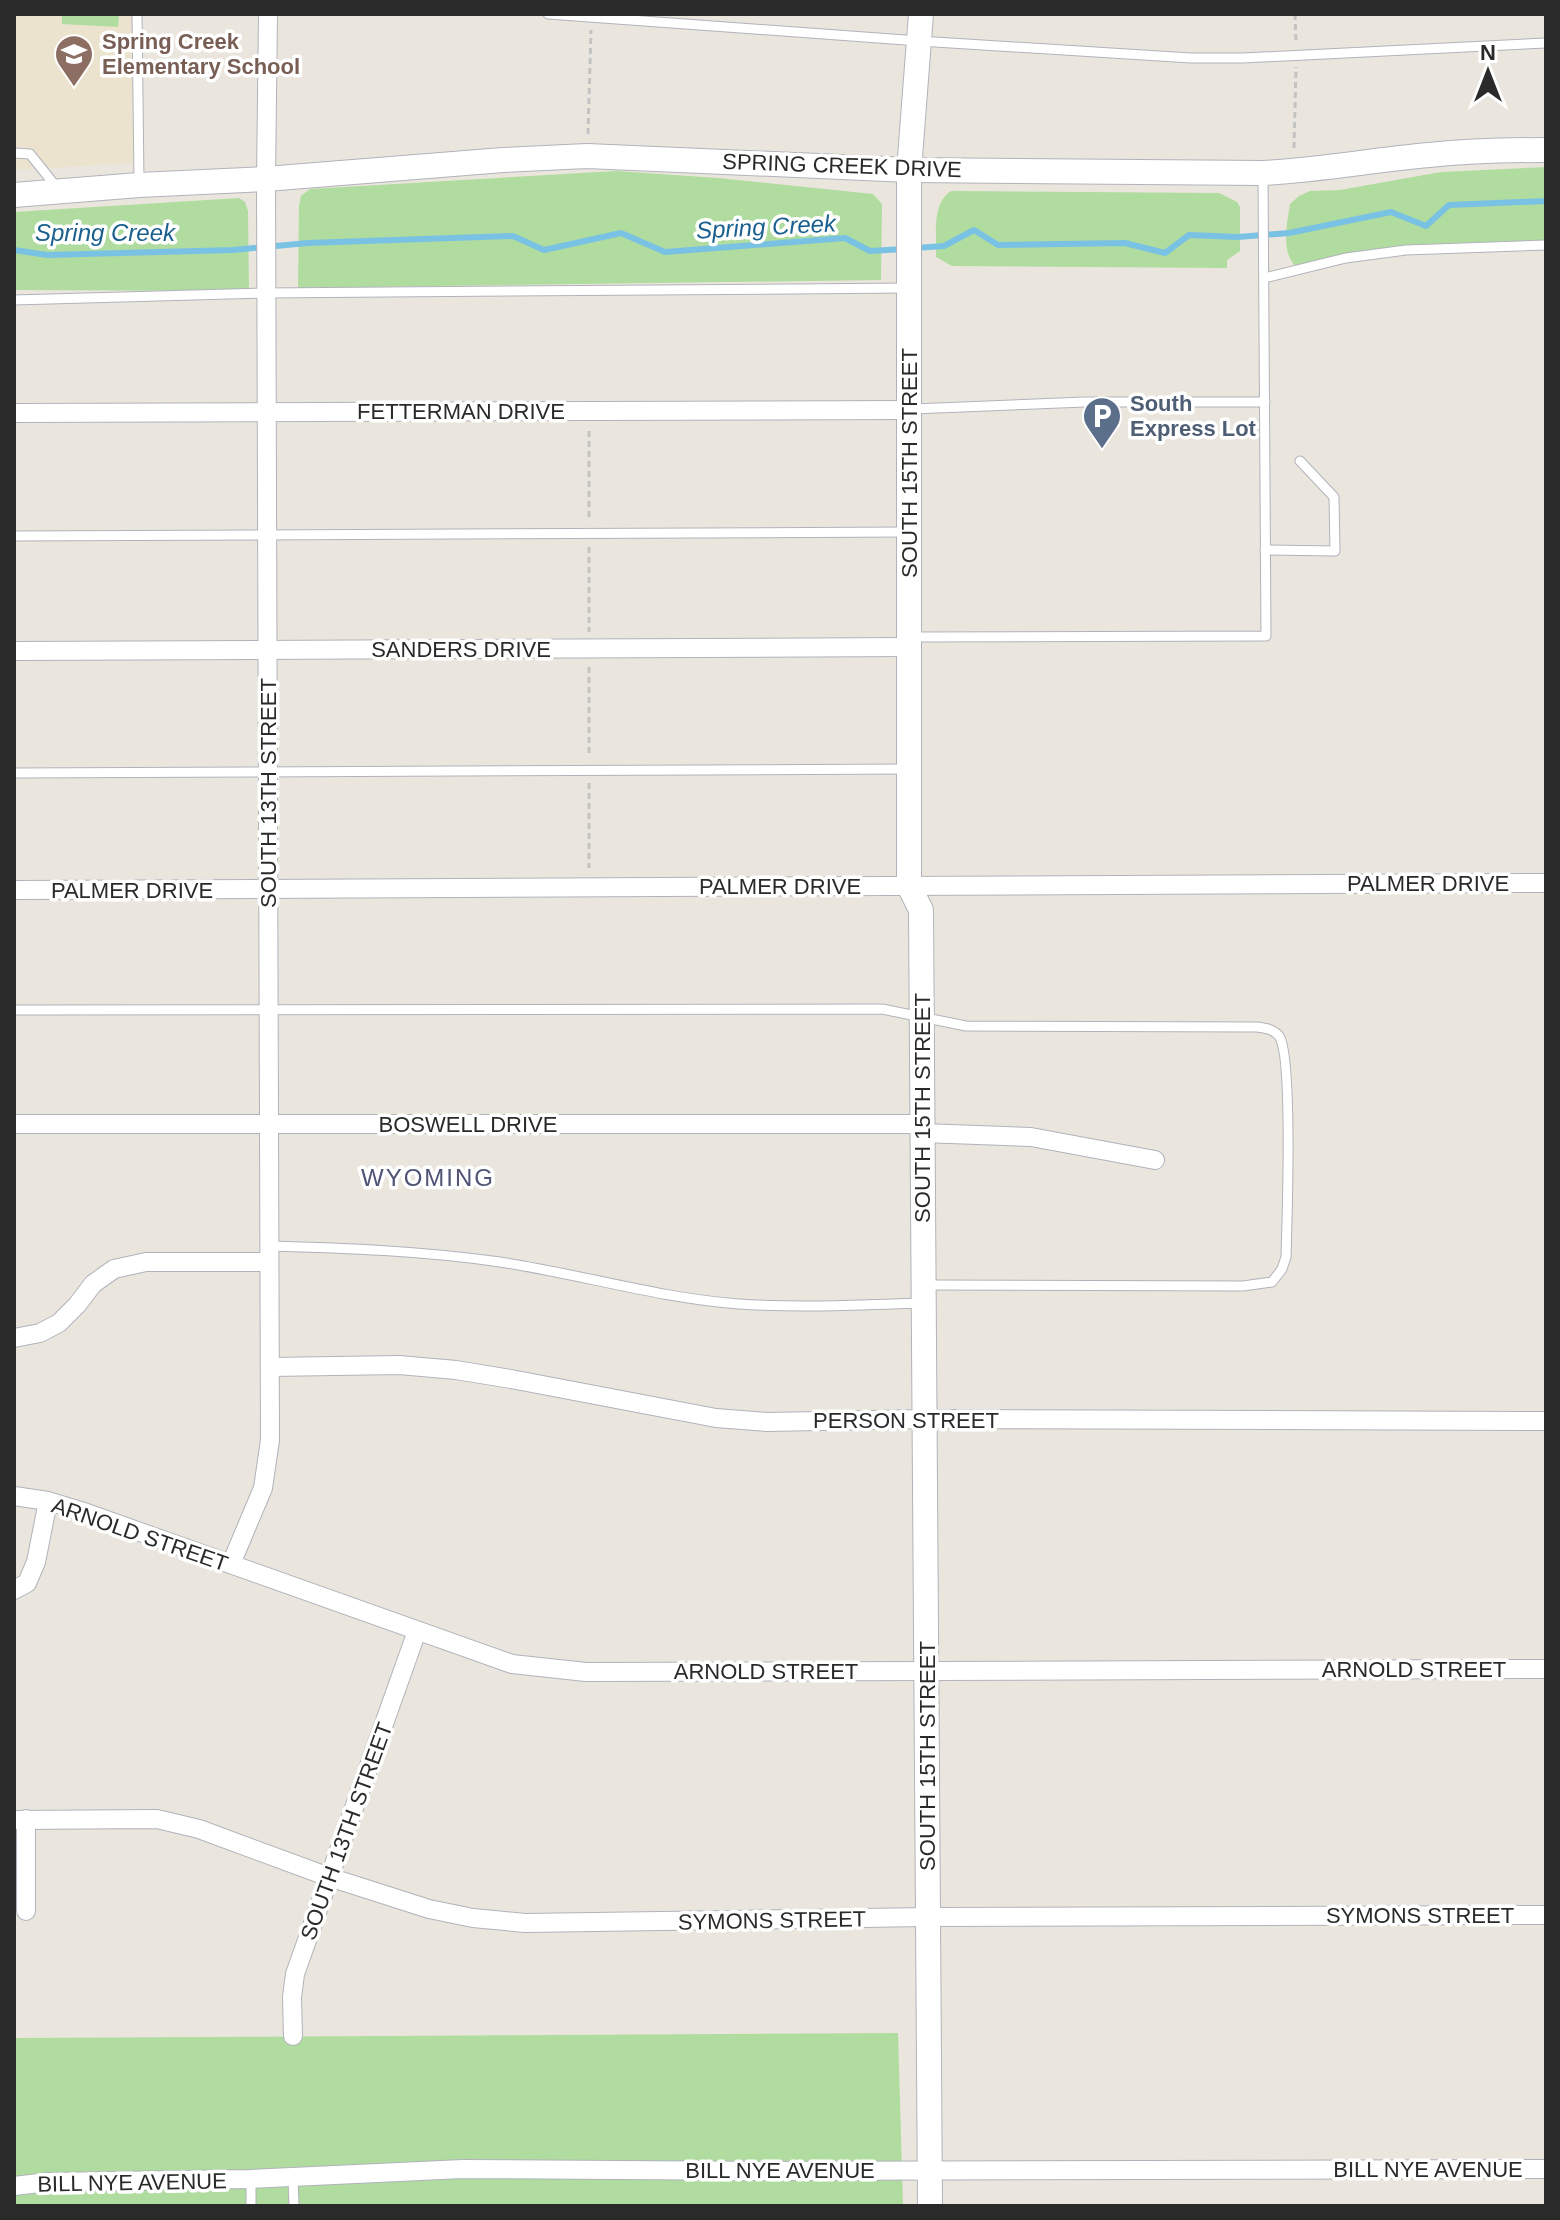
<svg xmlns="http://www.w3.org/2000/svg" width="1560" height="2220" viewBox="0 0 1560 2220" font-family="Arial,sans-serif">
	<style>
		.education { fill: #ebe3ce }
		.green { fill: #b0dc9f }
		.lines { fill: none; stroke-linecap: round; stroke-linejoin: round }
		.stream { stroke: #7ac2e3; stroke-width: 6 }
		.lane-casing { stroke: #b1b3bc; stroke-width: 11 }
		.street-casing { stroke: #b1b3bc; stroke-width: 20 }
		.secondary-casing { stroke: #b1b3bc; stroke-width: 26 }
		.path { stroke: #c3c3c3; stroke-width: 3; stroke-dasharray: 6 4; stroke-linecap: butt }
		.lane { stroke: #fff; stroke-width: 9 }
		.street { stroke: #fff; stroke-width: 18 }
		.secondary { stroke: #fff; stroke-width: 24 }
		.labels { text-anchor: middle; stroke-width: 7; stroke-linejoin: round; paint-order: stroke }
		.education-label { font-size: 22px; font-weight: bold; fill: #785e54; stroke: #fff; text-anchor: start }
		.street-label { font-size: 22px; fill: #2a2a2a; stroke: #fff }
		.service-label { font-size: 22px; font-weight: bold; fill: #4e5e75; stroke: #fff; text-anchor: start }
		.water-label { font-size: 24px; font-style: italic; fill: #1a608f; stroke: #fff }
		.neighbourhood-label { font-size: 24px; letter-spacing: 2px; fill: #4f5477; stroke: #fff }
	</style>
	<rect width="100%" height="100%" fill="#ebe6dd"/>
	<!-- education -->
	<polygon class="education" points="14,14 136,14 133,163 14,170"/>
	<!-- green -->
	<g class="green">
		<polygon points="62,14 119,14 118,27 62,24"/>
		<path d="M 1546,167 L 1546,248 L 1394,252 L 1301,270 C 1279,258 1287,224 1290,204 L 1299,196 L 1310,191 L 1340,190 L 1441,172 Z"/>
		<polygon points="616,171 718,178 873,194 882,204 881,280 298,288 299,206 301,196 310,189"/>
		<path d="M 951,191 L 1219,193 L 1237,202 L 1240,207 L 1240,251 L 1227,260 L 1227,268 L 952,266 L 936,257 C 937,236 931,204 951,191 Z"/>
		<polygon points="239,198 245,202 248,211 249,291 14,290 14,212"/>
		<polygon points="898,2033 903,2206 14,2206 14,2038"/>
	</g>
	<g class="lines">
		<!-- stream -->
		<g class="stream">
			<polyline points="915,248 944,246 974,230 998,245 1125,243 1165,253 1189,235 1238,237 1289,233 1391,212 1426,226 1449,205 1546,201"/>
			<polyline points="14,250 47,255 233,250 308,243 513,236 544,250 621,233 665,252 845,238 870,251 904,249"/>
		</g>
		<defs>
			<g id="lane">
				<polyline points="137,14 139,182"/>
				<polyline points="548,14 919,41 1191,58 1243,58 1546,43"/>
				<polyline points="14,153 30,154 58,189"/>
				<polyline points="1264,278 1346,258 1406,250 1546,245"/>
				<polyline points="14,300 266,293 909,288"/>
				<polyline points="912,409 1085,402 1265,402"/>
				<polyline points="14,536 907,532"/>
				<polyline points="1265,550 1335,551 1334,497 1300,461"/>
				<polyline points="912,637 1266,636 1263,176"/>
				<polyline points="14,773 909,769"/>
				<path d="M 14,1010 L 882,1009 L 966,1026 L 1257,1027 C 1265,1028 1273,1029 1279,1036 C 1293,1055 1287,1223 1286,1257 L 1282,1269 L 1272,1282 L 1243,1286 L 924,1285"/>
				<path d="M 269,1246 C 346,1248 423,1251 500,1262 C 580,1274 658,1298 739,1304 C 800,1308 861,1305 921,1303"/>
				<polyline points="293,2177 294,2206"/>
				<polyline points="251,2206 251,2179"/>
			</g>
			<g id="street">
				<polyline points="14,413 909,410"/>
				<polyline points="14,651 909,647"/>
				<polyline points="14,890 1546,883"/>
				<polyline points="14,1124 922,1124"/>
				<polyline points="922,1133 1031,1137 1155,1160"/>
				<polyline points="14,1338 40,1333 59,1323 77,1305 93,1284 114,1269 146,1262 269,1262"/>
				<polyline points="270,1367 399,1365 456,1370 511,1379 716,1418 767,1422 924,1419 1546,1421"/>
				<polyline points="14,1496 48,1501 81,1511 512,1664 586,1672 1546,1669"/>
				<polyline points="231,1564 263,1488 270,1440 266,179 268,14"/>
				<polyline points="14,1590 27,1583 36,1562 48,1501"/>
				<polyline points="26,1819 26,1911"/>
				<polyline points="14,1820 157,1819 199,1829 329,1877 429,1909 473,1918 525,1923 927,1917 1546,1915"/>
				<polyline points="293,2036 292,1997 295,1974 417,1631"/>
				<polyline points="14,2186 48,2182 251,2179 463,2169 764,2171 1546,2169"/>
			</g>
			<g id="secondary">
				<polyline points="921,14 909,170 909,886 921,910 930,2206"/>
				<path d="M 14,195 L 139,185 L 266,179 L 503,160 L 587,156 L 909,170 L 1263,173 C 1319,170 1373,160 1429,155 C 1468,151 1507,150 1546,150"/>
			</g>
		</defs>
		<!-- lane casing -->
		<use href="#lane" class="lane-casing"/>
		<!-- street casing -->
		<use href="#street" class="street-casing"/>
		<!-- secondary casing -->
		<use href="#secondary" class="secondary-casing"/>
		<!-- path -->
		<g class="path">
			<polyline points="1295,14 1296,44"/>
			<polyline points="588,134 591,30"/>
			<polyline points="1294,148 1296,67"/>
			<polyline points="589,431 589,520"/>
			<polyline points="589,547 589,632"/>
			<polyline points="589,667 589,756"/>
			<polyline points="589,783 589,868"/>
		</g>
		<!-- lane -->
		<use href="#lane" class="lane"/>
		<!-- street -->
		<use href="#street" class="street"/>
		<!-- secondary -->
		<use href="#secondary" class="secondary"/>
	</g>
	<!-- icons -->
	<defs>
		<symbol id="school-pin" viewBox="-11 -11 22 30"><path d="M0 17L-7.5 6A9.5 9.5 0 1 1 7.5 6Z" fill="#8d6e63" stroke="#fff"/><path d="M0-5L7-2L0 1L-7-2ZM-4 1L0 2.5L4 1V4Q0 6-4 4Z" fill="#fff"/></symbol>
		<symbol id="parking-pin" viewBox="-11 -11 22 30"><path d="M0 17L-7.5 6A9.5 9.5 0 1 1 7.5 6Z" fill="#5c6f8a" stroke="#fff"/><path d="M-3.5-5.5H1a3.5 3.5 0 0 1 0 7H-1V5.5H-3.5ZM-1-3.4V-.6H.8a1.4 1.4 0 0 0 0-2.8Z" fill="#fff"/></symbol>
	</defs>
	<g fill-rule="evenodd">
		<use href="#school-pin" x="52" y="32" width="44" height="60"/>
		<use href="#parking-pin" x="1080" y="394" width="44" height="60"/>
	</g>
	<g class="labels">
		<!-- education labels -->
		<g class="education-label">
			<text x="102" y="49">Spring Creek<tspan x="102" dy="25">Elementary School</tspan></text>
		</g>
		<!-- street labels -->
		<g class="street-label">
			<text transform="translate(842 165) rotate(2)" y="8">SPRING CREEK DRIVE</text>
			<text x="461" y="419">FETTERMAN DRIVE</text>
			<text transform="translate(909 463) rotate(-90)" y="8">SOUTH 15TH STREET</text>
			<text x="461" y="657">SANDERS DRIVE</text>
			<text transform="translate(268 793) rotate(-90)" y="8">SOUTH 13TH STREET</text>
			<text x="1428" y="891">PALMER DRIVE</text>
			<text x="780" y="894">PALMER DRIVE</text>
			<text x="132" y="898">PALMER DRIVE</text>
			<text transform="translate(922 1108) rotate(-90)" y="8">SOUTH 15TH STREET</text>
			<text x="468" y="1132">BOSWELL DRIVE</text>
			<text x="906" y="1428">PERSON STREET</text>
			<text transform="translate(140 1534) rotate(19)" y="8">ARNOLD STREET</text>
			<text x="1414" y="1677">ARNOLD STREET</text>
			<text x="766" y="1679">ARNOLD STREET</text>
			<text transform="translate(927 1756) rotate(-90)" y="8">SOUTH 15TH STREET</text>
			<text transform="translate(346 1831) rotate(-70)" y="8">SOUTH 13TH STREET</text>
			<text x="1420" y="1923">SYMONS STREET</text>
			<text transform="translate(772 1920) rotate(-1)" y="8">SYMONS STREET</text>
			<text x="1428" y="2177">BILL NYE AVENUE</text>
			<text x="780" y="2178">BILL NYE AVENUE</text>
			<text transform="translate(132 2182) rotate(-1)" y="8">BILL NYE AVENUE</text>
		</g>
		<!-- service labels -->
		<g class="service-label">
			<text x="1130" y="411">South<tspan x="1130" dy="25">Express Lot</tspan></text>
		</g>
		<!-- water labels -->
		<g class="water-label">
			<text transform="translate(766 227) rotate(-3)" y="8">Spring Creek</text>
			<text x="105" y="241">Spring Creek</text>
		</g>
		<!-- neighbourhood labels -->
		<g class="neighbourhood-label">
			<text x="428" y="1186">WYOMING</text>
		</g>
	</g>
	<!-- border -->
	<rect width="1560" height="2220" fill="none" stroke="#2a2a2a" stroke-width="32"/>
	<!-- north arrow -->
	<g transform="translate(1488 72)" stroke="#ffffff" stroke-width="6" paint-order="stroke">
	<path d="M0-6L14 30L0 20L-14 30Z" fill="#2a2a2a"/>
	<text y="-12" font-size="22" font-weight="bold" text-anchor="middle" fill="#2a2a2a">N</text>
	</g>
</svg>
